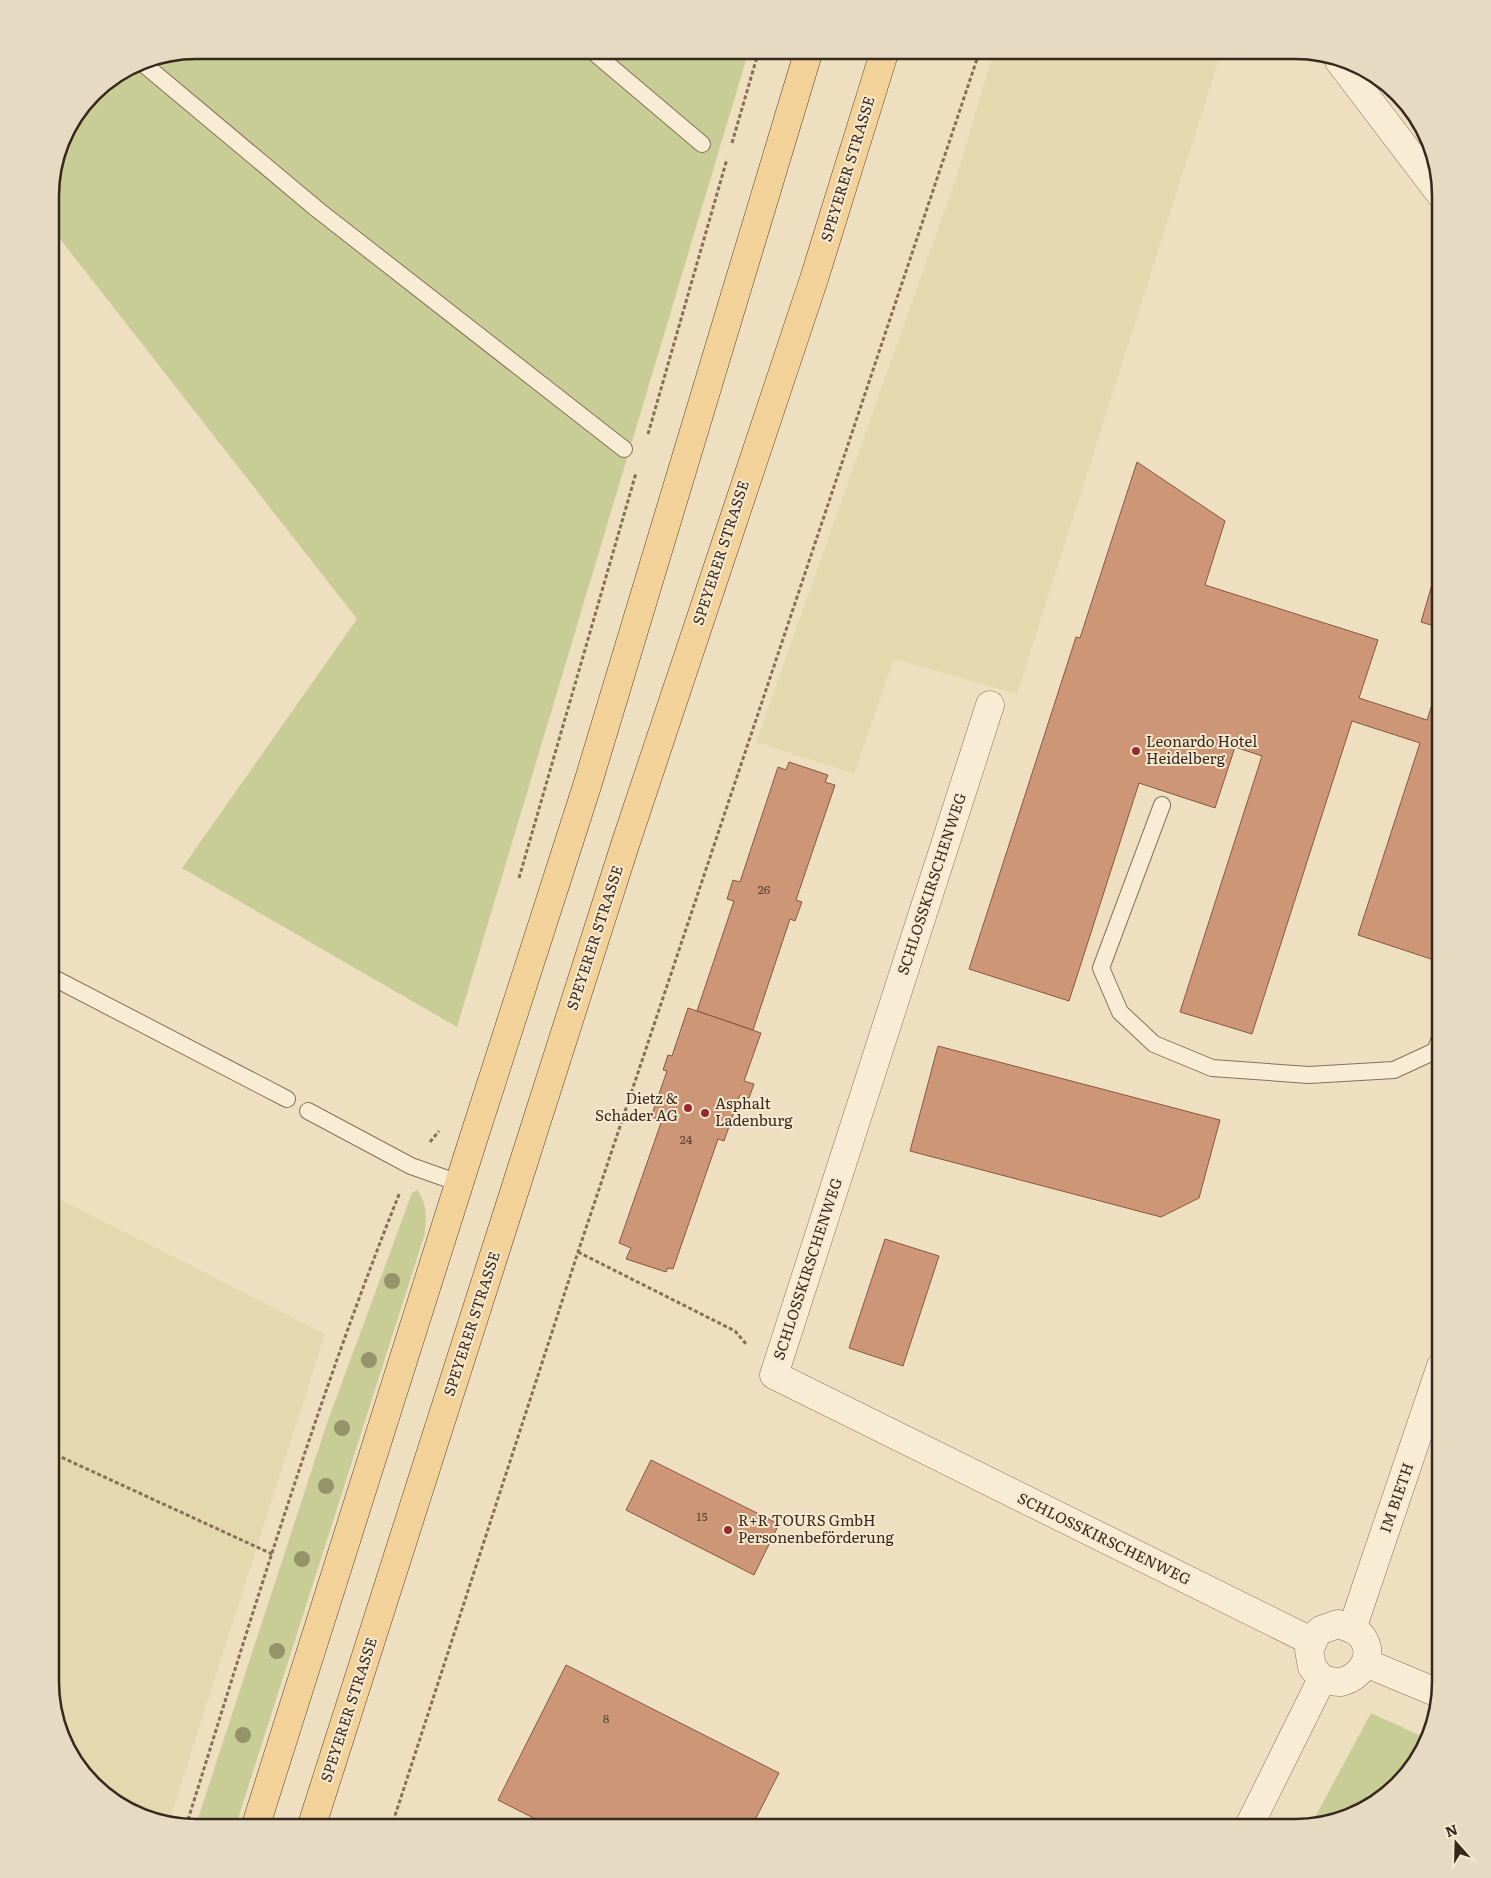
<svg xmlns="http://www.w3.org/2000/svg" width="1491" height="1878" viewBox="0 0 1491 1878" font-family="Literata,serif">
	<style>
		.farmland { fill: #e4d9ae }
		.green { fill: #c8cc95 }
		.building { fill: #cd9676; stroke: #87583e }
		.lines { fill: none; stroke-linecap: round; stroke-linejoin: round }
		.service-casing { stroke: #887058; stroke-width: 18 }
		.minor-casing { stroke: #887058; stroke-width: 29 }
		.tertiary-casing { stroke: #887058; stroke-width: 29 }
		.primary-casing { stroke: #553e2d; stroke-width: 29 }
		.path { stroke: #887058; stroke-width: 3; stroke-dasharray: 4 2.5; stroke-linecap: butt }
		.service { stroke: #f9ecd4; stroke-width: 16 }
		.minor { stroke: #f9ecd4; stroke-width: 28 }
		.tertiary { stroke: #f9ecd4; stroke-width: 28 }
		.primary { stroke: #f2d298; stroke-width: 28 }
		.tree { fill: #94936a }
		.poi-dot { fill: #97282d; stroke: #f6e9d0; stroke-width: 2 }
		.labels { text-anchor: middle; stroke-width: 4; stroke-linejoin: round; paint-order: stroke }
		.number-label { font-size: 12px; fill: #5c4433 }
		.street-label { font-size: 15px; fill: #37281d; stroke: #f6e9d0 }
		.poi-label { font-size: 15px; fill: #37281d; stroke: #f6e9d0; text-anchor: start }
		.rim { fill: none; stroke: #37281d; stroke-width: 2.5 }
	</style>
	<rect width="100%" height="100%" fill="#eedfc1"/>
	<!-- farmland -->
	<g class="farmland">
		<polygon points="994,50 1222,50 1017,694 894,659 854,774 756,742 957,175"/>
		<polygon points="50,1194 325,1334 169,1822 131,1813 75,1763 58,1729 50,1682"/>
	</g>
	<!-- green -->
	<g class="green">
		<polygon points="196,50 749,50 457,1027 182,868 357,619 50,226 50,186 65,132 100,86 140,61"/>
		<path d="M 417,1190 C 428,1206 426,1215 425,1233 L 235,1828 L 195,1828 L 327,1423 L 412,1193 Z"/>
		<polygon points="1371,1713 1428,1739 1426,1747 1376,1803 1312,1823"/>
	</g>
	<!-- building -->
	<g class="building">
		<polygon points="1137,462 1225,521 1205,585 1378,640 1359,698 1427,720 1441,677 1441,929 1431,959 1358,935 1420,743 1352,721 1252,1034 1180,1012 1262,756 1235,747 1215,808 1139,783 1069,1001 969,969 1076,637 1080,638"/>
		<polygon points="1436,571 1441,572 1441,628 1421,622"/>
		<polygon points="789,762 828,775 825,782 835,785 796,900 802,902 795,921 790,919 753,1030 697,1011 734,901 727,899 733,880 740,882 778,767 786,770"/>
		<polygon points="688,1008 761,1033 744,1081 754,1084 749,1098 740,1095 724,1141 718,1139 673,1269 668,1268 666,1272 626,1259 631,1248 619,1243 662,1120 651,1117 667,1071 663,1070 668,1055 672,1056"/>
		<polygon points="938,1046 1220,1120 1199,1198 1161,1217 910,1151"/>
		<polygon points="885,1239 939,1256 903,1366 849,1348"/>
		<polygon points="651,1460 779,1524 754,1575 626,1510"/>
		<polygon points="566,1665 779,1773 751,1828 553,1828 498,1800"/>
	</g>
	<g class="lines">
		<defs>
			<g id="service">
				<polyline points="591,50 702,144"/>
				<polyline points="140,61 318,210 624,449"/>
				<polyline points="1162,805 1101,968 1120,1012 1154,1044 1212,1068 1309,1075 1394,1070 1435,1051 1441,1036"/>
				<polyline points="50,976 287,1099"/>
				<polyline points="308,1111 411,1166 459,1183"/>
			</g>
			<g id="minor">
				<polyline points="990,705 774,1375 1313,1642"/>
				<path d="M 1338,1624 C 1346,1627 1357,1629 1362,1637 C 1376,1656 1361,1677 1341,1682 C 1336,1683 1327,1680 1322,1679 L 1312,1667 L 1309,1650 L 1315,1636 L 1321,1630 Z"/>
				<polyline points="1352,1629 1441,1366"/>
				<polyline points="1366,1663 1438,1693"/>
				<polyline points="1248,1828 1322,1679"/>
			</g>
			<polyline id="tertiary" points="1339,61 1441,195"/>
			<g id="primary">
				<polyline points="255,1828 472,1143 587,786 809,50"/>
				<polyline points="311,1828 625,845 814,279 885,50"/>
			</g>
		</defs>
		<!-- service casing -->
		<use href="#service" class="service-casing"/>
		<!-- minor casing -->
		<use href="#minor" class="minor-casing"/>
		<!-- tertiary casing -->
		<use href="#tertiary" class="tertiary-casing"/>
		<!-- primary casing -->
		<use href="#primary" class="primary-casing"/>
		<!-- path -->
		<g class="path">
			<polyline points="732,143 759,50"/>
			<polyline points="648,434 727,159"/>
			<polyline points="519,878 636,473"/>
			<polyline points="430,1142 439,1131"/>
			<polyline points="578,1252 735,1331 747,1345"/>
			<polyline points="50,1452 272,1554"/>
			<path d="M 186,1826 C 253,1613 317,1399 400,1192"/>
			<polyline points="391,1828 578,1252 980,50"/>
		</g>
		<!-- service -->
		<use href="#service" class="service"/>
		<!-- minor -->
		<use href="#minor" class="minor"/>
		<!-- tertiary -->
		<use href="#tertiary" class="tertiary"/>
		<!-- primary -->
		<use href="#primary" class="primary"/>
	</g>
	<!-- trees -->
	<g class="tree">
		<circle cx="392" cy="1281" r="8"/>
		<circle cx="369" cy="1360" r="8"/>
		<circle cx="342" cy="1428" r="8"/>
		<circle cx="326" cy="1486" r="8"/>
		<circle cx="302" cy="1559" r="8"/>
		<circle cx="277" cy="1651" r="8"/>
		<circle cx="243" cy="1735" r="8"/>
	</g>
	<!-- markers -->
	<g class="poi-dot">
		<circle cx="1136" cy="751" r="5"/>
		<circle cx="688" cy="1108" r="5"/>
		<circle cx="705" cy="1113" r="5"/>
		<circle cx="728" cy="1530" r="5"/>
	</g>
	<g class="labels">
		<!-- number labels -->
		<g class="number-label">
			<text x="764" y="894">26</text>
			<text x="686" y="1144">24</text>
			<text x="702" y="1521">15</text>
			<text x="606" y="1723">8</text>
		</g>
		<!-- street labels -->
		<g class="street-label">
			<text transform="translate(848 169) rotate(-73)" y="5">SPEYERER STRASSE</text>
			<text transform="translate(721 553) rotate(-72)" y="5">SPEYERER STRASSE</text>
			<text transform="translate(932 884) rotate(-72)" y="5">SCHLOSSKIRSCHENWEG</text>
			<text transform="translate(595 938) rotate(-72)" y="5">SPEYERER STRASSE</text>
			<text transform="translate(808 1269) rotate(-72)" y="5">SCHLOSSKIRSCHENWEG</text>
			<text transform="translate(472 1324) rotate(-72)" y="5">SPEYERER STRASSE</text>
			<text transform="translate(1397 1498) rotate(-71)" y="5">IM BIETH</text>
			<text transform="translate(1104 1539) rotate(26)" y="5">SCHLOSSKIRSCHENWEG</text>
			<text transform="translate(349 1710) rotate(-72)" y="5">SPEYERER STRASSE</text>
		</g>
		<!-- poi labels -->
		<g class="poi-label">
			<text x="1146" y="747">Leonardo Hotel<tspan x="1146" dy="17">Heidelberg</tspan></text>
			<text x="678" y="1104" text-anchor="end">Dietz &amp;<tspan x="678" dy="17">Schader AG</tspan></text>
			<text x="715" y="1109">Asphalt<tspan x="715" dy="17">Ladenburg</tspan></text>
			<text x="738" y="1526">R+R TOURS GmbH<tspan x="738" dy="17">Personenbeförderung</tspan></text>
		</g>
	</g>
	<!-- crop -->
	<path d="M0 0H1491V1878H0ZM196 59H1295A137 137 0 0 1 1432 196V1682A137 137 0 0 1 1295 1819H196A137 137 0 0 1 59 1682V196A137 137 0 0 1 196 59Z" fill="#e7dac2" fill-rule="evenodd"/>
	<path class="rim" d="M196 59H1295A137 137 0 0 1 1432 196V1682A137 137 0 0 1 1295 1819H196A137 137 0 0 1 59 1682V196A137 137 0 0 1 196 59Z"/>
	<!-- north arrow -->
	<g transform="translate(1456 1843) rotate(340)" stroke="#f6e9d0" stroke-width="4" paint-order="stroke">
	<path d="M0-4L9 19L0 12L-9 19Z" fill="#37281d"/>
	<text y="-8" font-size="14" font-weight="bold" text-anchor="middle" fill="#37281d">N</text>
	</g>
</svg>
